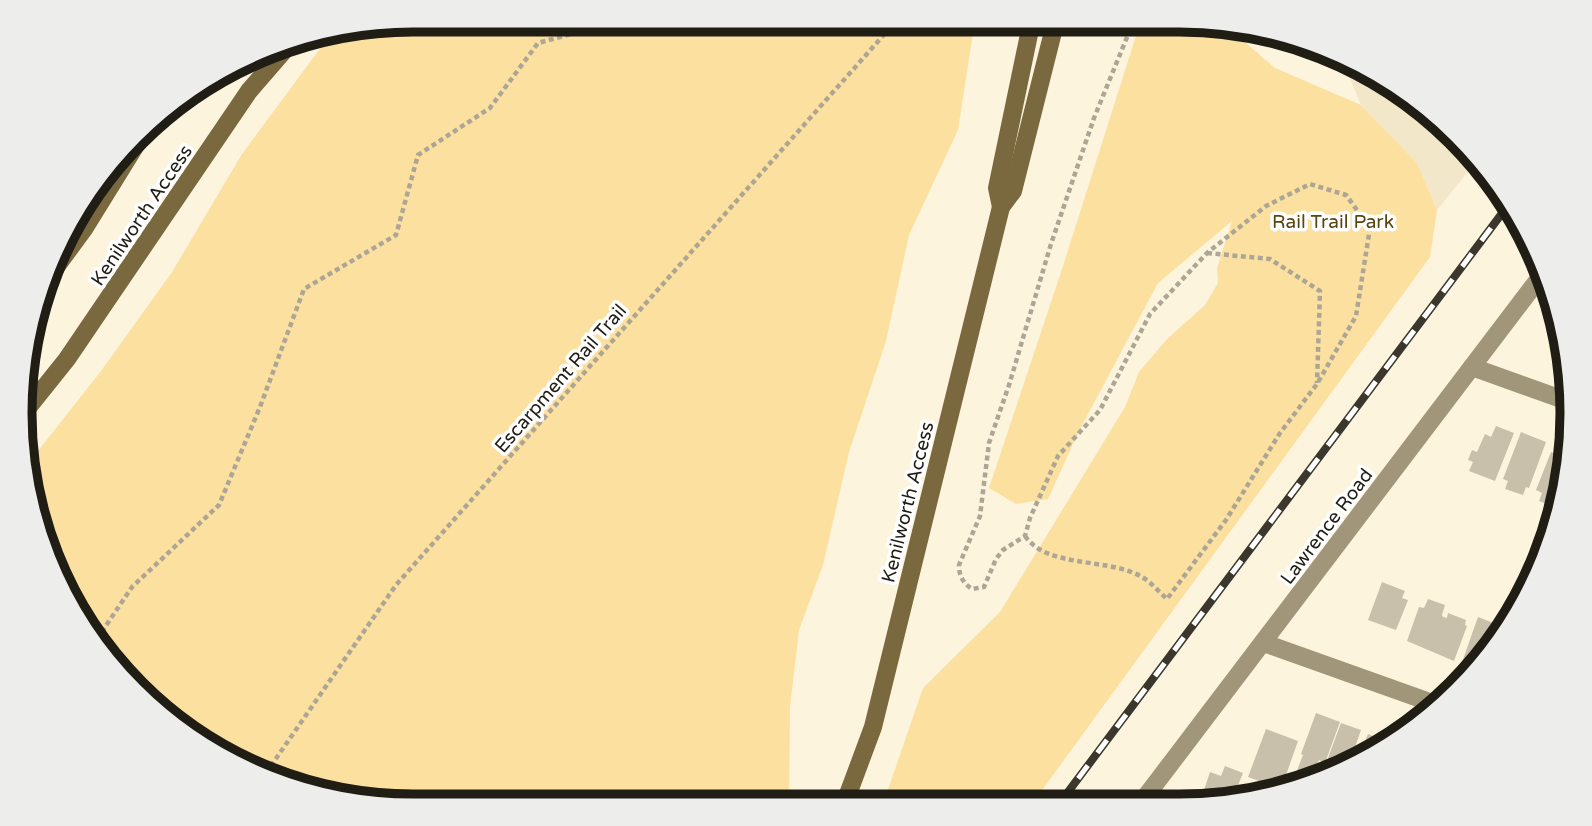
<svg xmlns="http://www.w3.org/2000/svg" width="1592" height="826" viewBox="0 0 1592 826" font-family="'Varela Round',sans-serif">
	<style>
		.built { fill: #f3e7ca }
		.green { fill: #fbe0a0 }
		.building { fill: #c8c0ab }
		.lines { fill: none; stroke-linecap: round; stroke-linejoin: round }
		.path { stroke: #ada695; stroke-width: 4.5; stroke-dasharray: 5 3.5; stroke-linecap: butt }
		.minor { stroke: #a2967a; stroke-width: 18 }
		.tertiary { stroke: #a2967a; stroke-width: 18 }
		.secondary { stroke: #7a693f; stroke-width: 18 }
		.rail-casing { stroke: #3b372d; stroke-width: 8 }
		.rail { stroke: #fff; stroke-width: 5; stroke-dasharray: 16; stroke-linecap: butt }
		.labels { text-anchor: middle; stroke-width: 7; stroke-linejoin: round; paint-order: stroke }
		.street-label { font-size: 19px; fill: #201d15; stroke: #fff }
		.park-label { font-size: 19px; fill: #59450f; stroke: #fff }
		.rim { fill: none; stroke: #201d15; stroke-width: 9 }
	</style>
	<rect width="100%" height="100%" fill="#fdf4de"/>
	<!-- built -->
	<polygon class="built" points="1341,57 1354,60 1475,154 1478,159 1437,210 1417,163 1361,105"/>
	<!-- green -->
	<g class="green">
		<polygon points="413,19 975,20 958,130 909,235 886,341 849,452 823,565 799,630 790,707 789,805 388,806 238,766 134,691 60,587 27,465 101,371 172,272 242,154 319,50 336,32"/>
		<polygon points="1141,20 1204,20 1261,35 1237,35 1275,68 1361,105 1417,163 1437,210 1430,257 1032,804 883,804 923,688 1000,612 1125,407 1139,372 1167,339 1205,305 1218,283 1217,268 1232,221 1158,283 1079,431 1048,499 1016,504 989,488 1063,266"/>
	</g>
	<!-- building -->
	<g class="building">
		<polygon points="1556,333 1558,334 1560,350 1551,346"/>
		<polygon points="1496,426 1514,433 1495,481 1469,471 1473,462 1468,460 1472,450 1477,452 1485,434 1491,437"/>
		<polygon points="1521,432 1546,442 1529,488 1526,487 1523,495 1505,489 1508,481 1503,479"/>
		<polygon points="1551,452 1567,458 1554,507 1539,501 1542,493 1536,490"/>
		<polygon points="1382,582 1405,591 1402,598 1408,600 1396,630 1368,620"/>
		<polygon points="1428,599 1445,605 1442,615 1443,617 1447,618 1448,613 1466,620 1465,625 1467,626 1454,661 1407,641 1419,607 1424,608"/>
		<polygon points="1478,617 1496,624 1492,635 1498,637 1477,670 1461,665"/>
		<polygon points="1316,713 1340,722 1325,763 1319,760 1312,779 1296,773 1303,755 1301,754"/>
		<polygon points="1341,723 1361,730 1348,767 1330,777 1322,774"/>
		<polygon points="1266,729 1298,741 1281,789 1248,777"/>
		<polygon points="1368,734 1392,744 1356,763"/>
		<polygon points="1225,766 1243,773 1234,795 1229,793 1227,799 1204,790 1210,772 1221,776"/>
	</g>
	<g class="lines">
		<!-- path -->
		<g class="path">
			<polyline points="1207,253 1270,259 1320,291 1317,383"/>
			<path d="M 1025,536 C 1048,569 1108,557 1142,577 C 1151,582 1159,592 1167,599 L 1226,520 L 1280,433 L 1317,384 L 1356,316 L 1370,228 L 1346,195 L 1310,184 L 1266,206 L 1207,253 L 1150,314 L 1100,410 L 1058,456 L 1030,518 L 1025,536 L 1003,550 L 996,559 L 984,587 L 972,589 C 963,583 959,576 959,565 L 980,516 L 989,443 L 1009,385 L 1051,244 L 1094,118 L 1134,20"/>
			<polyline points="97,639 132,587 219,505 260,407 304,289 396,235 418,155 490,108 538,43 589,29 598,19"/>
			<polyline points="266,773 396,585 897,20"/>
		</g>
		<!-- minor -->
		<polyline class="minor" points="1472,367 1567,401"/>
		<!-- tertiary -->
		<g class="tertiary">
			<polyline points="1264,643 1438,705"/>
			<polyline points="1140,804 1544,272"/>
		</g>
		<!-- secondary -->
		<g class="secondary">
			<polyline points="1001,207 997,188 1032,20"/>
			<polyline points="48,278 84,229 144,132"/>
			<polyline points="23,414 67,359 249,91 294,39"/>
			<polyline points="844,805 873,727 1001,207 1013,191 1056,20"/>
		</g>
		<defs>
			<polyline id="rail" points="1059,804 1506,208"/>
		</defs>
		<!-- rail casing -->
		<use href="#rail" class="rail-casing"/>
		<!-- rail -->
		<use href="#rail" class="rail"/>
	</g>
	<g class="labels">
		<!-- street labels -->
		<g class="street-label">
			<text transform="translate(141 215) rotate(-56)" y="7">Kenilworth Access</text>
			<text transform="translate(560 378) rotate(-49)" y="7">Escarpment Rail Trail</text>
			<text transform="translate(907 502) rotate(-76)" y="7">Kenilworth Access</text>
			<text transform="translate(1326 526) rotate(-53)" y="7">Lawrence Road</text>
		</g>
		<!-- park labels -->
		<g class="park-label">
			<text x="1333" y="228">Rail Trail Park</text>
		</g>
	</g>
	<!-- crop -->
	<path d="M0 0H1592V826H0ZM413 32H1179A381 381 0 0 1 1560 413V413A381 381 0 0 1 1179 794H413A381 381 0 0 1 32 413V413A381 381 0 0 1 413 32Z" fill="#ededec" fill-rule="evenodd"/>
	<path class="rim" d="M413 32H1179A381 381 0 0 1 1560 413V413A381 381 0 0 1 1179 794H413A381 381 0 0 1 32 413V413A381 381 0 0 1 413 32Z"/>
</svg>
